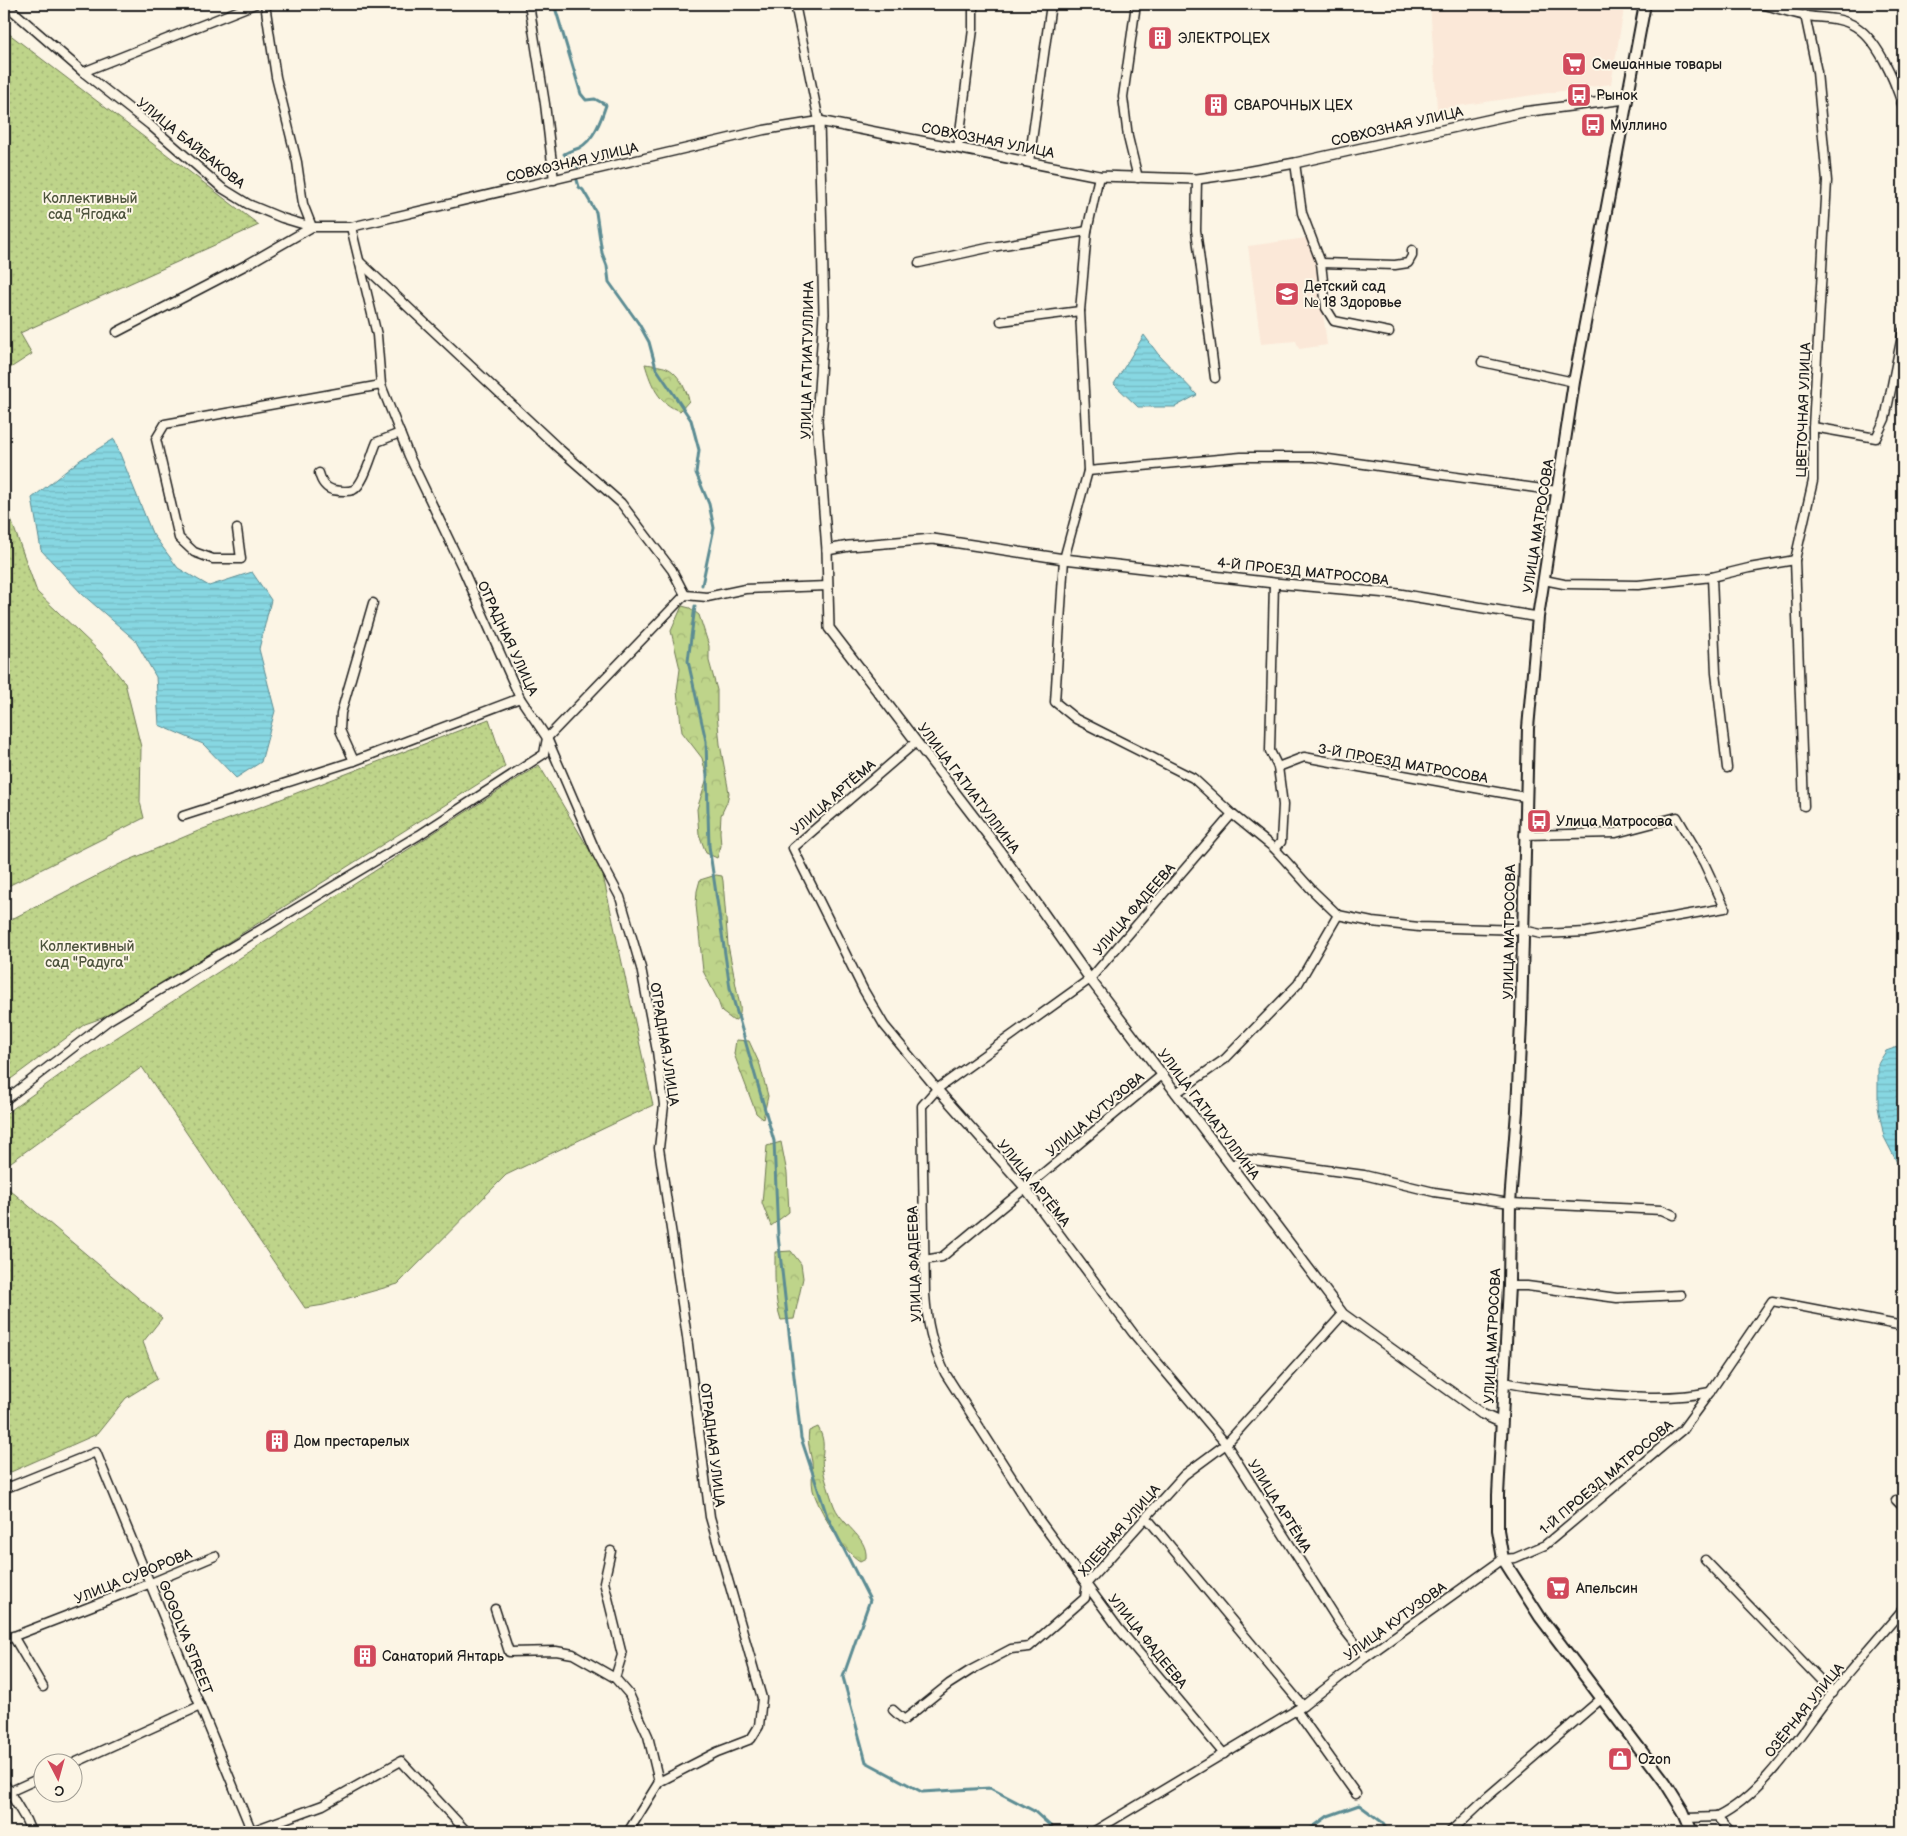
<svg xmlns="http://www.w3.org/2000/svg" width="1907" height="1836" viewBox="0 0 1907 1836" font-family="'Balsamiq Sans',sans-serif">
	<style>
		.built { fill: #fbe8d8 }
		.forest { fill: url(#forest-crowns); stroke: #6d7853 }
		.garden { fill: url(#garden-dots); stroke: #6d7853 }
		.water { fill: url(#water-rules); stroke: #5c8c93 }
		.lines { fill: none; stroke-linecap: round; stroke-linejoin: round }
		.stream { stroke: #5c8c93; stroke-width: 3 }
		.minor-casing { stroke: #1c1c1c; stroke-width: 11 }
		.tertiary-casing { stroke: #1c1c1c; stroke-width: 12 }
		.secondary-casing { stroke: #1c1c1c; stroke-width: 14 }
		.minor { stroke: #fcf5e5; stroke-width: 8 }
		.tertiary { stroke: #fcf5e5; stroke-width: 9 }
		.secondary { stroke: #fcf5e5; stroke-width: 10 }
		.labels { text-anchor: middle; stroke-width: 4; stroke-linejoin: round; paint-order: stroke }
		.poi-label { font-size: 14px; fill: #1c1c1c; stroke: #fcf5e5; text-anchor: start }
		.street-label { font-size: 14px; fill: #1c1c1c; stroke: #fcf5e5 }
		.park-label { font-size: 14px; fill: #4d533d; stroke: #fcf5e5 }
	</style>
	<defs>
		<pattern id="forest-crowns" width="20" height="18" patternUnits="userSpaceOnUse" patternTransform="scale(1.25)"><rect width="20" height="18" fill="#bed48a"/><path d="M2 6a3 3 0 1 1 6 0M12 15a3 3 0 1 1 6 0" fill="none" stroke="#a3b576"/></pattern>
		<pattern id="garden-dots" width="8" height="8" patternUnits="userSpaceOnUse" patternTransform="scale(1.25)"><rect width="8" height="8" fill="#bed48a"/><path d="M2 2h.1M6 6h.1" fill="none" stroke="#a3b576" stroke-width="1.8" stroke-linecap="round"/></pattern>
		<pattern id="water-rules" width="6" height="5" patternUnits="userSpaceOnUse" patternTransform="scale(1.25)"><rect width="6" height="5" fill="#87d7e2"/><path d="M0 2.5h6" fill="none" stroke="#74b8c1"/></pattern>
	</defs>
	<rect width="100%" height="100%" fill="#fcf5e5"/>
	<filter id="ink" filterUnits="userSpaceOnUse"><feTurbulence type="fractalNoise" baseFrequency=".02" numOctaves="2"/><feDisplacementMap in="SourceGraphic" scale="10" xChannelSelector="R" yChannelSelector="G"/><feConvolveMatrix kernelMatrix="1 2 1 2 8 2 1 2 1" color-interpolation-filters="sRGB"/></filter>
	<g filter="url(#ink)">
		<!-- built -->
		<g class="built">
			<polygon points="1430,4 1625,4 1611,84 1437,109"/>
			<polygon points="1314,237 1327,345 1299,349 1296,341 1261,344 1248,246"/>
		</g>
		<!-- forest -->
		<g class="forest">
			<path d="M 645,364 C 665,367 670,365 682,383 C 685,390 688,394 689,401 L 680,411 C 659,404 651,385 645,364 Z"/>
			<polygon points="682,606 690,608 699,615 709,646 709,661 717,690 717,714 720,744 729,793 727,802 721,815 720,832 721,846 717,858 706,853 699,834 697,809 707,778 702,758 682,732 677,691 680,669 671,631"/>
			<path d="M 716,875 L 722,876 L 723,881 L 728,945 L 740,1006 C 741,1013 740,1017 734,1021 L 722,1012 L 717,998 L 703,971 L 696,905 L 697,891 L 700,880 Z"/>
			<polygon points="736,1040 749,1041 760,1065 768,1096 763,1119 756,1113 734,1054"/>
			<polygon points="781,1142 787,1173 789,1212 771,1226 762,1203 767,1146"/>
			<path d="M 791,1251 L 801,1264 L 803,1278 L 794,1319 L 781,1320 C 774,1299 775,1275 775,1252 Z"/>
			<path d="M 818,1427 C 828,1445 820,1453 823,1469 C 825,1480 830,1493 833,1503 C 840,1525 868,1536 866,1558 L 860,1561 C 843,1552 818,1508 813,1490 C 811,1481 813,1471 812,1462 C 810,1451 807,1442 809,1431 Z"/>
		</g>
		<!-- garden -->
		<g class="garden">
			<polygon points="4,30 259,225 20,333 32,354 4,372"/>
			<polygon points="4,500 37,592 101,653 125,683 141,747 140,802 144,818 4,888"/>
			<polygon points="489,719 505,767 116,1013 85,1024 4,1084 4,923 120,864 203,829"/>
			<polygon points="539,765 602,871 653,1105 506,1175 398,1284 324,1305 305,1308 142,1067 4,1167 4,1115 71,1067"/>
			<polygon points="4,1185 162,1318 143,1342 157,1379 126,1398 97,1434 4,1475"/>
		</g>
		<!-- water -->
		<g class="water">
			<polygon points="1144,335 1158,354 1197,395 1175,407 1138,407 1114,384"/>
			<polygon points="114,439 152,533 178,568 209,586 252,572 271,600 259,649 275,711 261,762 236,778 203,744 159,725 156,677 135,640 82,594 41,550 32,498 80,460"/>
			<polygon points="1903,1045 1903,1174 1884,1137 1878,1107 1878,1064 1886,1051"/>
		</g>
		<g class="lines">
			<!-- stream -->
			<g class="stream">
				<path d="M 554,4 L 581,94 L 586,100 L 595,99 L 606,105 C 601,120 594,140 579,148 C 574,150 569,151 564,154 L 568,158 L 574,158 L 579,163 L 578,167"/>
				<polyline points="577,180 579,187 583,190 596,212 602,253 607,266 609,282 639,324 649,342 656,368 691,420 699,450 696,473 709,504 714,528 702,585"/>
				<polyline points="695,606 688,661 706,741 709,846 730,988 774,1141 778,1236 801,1438 827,1516 870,1600 843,1677 866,1762 922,1792 990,1788 1034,1811 1057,1832"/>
				<polyline points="1306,1832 1328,1816 1359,1805 1382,1822 1388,1832"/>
			</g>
			<defs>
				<g id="minor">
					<polyline points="5,4 83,72 150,125 222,188 248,204 282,218 312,227 351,227 764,130 819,121 795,4"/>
					<polyline points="529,4 545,104 554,180"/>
					<polyline points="1136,4 1123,97 1128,137 1138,178"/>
					<path d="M 1761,4 C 1776,8 1791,13 1806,16 C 1820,18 1838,17 1851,24 C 1877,36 1895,81 1903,107"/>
					<polyline points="83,72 255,4"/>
					<polyline points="958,148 973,29 973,4"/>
					<polyline points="1029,162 1051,4"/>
					<polyline points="1295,163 1302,213 1321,263 1326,308 1334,321 1389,332"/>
					<polyline points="1099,176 1087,231 1080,311 1088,471 1064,559 1055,702 1076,719 1193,778 1232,814 1275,849 1312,890 1338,915 1372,922 1419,927 1523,930 1541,934 1587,932 1725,908 1704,863 1677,817 1616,833 1524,835"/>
					<polyline points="1197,179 1196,230 1215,378"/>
					<polyline points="351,227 377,335 381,385 409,456 462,567 520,698 547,738 596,852 620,897 641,968 657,1051 664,1105 659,1148 687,1337 710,1517 762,1698 759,1726 751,1739 717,1752 659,1782 628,1832"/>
					<polyline points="360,262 556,446 621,503 672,570 685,595"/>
					<polyline points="919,263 992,247 1087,231"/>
					<polyline points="1321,263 1395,265 1408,263 1412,256 1412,250"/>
					<polyline points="1001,321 1080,311"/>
					<polyline points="117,332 246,265 312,227 303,204 297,162 276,77 265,4"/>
					<polyline points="1482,362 1574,382"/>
					<polyline points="1813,427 1876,438 1885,419 1903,331"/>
					<polyline points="1088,471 1241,457 1314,457 1557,491"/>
					<path d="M 319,473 C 321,481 325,488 333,490 C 339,491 347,492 353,490 C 364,485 372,453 377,442 L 400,433"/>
					<polyline points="237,529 241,559 213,559 194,552 179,538 156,439 165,424 381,385"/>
					<polyline points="1712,577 1716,673 1727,768"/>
					<polyline points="1544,580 1564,584 1638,585 1712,577 1749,568 1795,560"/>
					<polyline points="1274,583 1270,751 1278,767 1283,805 1281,842 1275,849"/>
					<polyline points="916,742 793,848 863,989 884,1025 937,1089 1025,1188 1133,1333 1226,1444 1340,1624 1366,1657"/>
					<polyline points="354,761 340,730 341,713 373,603"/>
					<polyline points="1278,767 1304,757 1525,797"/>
					<polyline points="1804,806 1795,560 1813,481 1813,427 1827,181 1817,72 1805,15"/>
					<polyline points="183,816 354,761 520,698"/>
					<polyline points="1176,1093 1225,1059 1298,984 1338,915"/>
					<polyline points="4,1101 109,1020 419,835 544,754 547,738 685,595 707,597 745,589 828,586"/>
					<polyline points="1231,1166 1245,1159 1364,1175 1434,1192 1510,1203 1662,1210 1673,1215"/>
					<polyline points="924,1260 942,1257 1162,1075"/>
					<polyline points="1509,1286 1527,1286 1617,1298 1681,1295"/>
					<path d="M 1504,1382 C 1529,1388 1554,1390 1580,1392 C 1623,1396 1667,1401 1710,1392"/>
					<polyline points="4,1489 96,1452 252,1832"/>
					<polyline points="1896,1500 1903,1507"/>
					<polyline points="1147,1518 1303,1706"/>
					<polyline points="611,1551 604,1582 622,1655 615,1678"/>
					<polyline points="1705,1560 1833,1693"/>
					<polyline points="495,1609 509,1652 556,1651 573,1654 615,1678 629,1694 648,1736 659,1782"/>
					<polyline points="13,1636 43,1687"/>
					<polyline points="4,1640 151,1583 215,1556"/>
					<polyline points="893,1710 904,1720 949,1684 971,1670 1011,1649 1029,1647 1085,1598 1087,1583 1184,1475 1226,1444 1343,1314"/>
					<polyline points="1296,1710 1356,1794"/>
					<path d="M 1224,1754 L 1119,1629 L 1037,1517 L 945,1373 C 932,1345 927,1324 925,1294 L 922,1106 L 937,1089 L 1090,979 L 1232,814"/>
					<polyline points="72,1764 200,1706"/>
					<polyline points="4,1783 26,1820 31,1832"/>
					<polyline points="9,1792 42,1777"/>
					<path d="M 1717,1817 C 1764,1794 1799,1735 1831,1694 C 1854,1665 1879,1638 1903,1609"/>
					<polyline points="1687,1818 1717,1817 1731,1832"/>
					<polyline points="249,1832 323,1805 401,1761 467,1832"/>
					<polyline points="1093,1832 1303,1706 1366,1657 1503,1559 1515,1558 1545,1545 1682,1430 1710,1392 1772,1301 1903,1326"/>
					<polyline points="1450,1832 1486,1798 1601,1699"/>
				</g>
				<g id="tertiary">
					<polyline points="827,550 849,546 933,539 1064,559 1274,583 1399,594 1538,617"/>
					<polyline points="1502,1423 1482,1414 1343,1314 1090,979 997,847 829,628 827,550 817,420 824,314 819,121 1099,176 1197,179 1246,172 1295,163 1523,112 1626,99"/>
				</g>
				<polyline id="secondary" points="1645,4 1574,382 1538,617 1528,728 1521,1021 1517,1111 1510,1203 1509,1286 1498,1495 1498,1530 1503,1559 1540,1617 1665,1782 1683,1811 1692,1832"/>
			</defs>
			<!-- minor casing -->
			<use href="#minor" class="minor-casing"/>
			<!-- tertiary casing -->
			<use href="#tertiary" class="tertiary-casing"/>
			<!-- secondary casing -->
			<use href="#secondary" class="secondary-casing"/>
			<!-- minor -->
			<use href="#minor" class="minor"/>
			<!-- tertiary -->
			<use href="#tertiary" class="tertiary"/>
			<!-- secondary -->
			<use href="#secondary" class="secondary"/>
		</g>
	</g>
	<!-- icons -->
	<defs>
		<symbol id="building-square" viewBox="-11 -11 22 22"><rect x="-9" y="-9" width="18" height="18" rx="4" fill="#d1495b" stroke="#fcf5e5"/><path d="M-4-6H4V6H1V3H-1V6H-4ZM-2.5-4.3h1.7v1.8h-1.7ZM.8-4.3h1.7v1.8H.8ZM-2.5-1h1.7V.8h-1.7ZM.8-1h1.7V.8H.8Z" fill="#fff"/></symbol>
		<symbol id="supermarket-square" viewBox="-11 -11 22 22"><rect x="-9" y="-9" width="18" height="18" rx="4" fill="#d1495b" stroke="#fcf5e5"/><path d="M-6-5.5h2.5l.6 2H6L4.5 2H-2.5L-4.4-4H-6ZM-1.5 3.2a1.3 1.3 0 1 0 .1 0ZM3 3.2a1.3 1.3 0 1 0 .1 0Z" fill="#fff"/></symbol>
		<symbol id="bus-square" viewBox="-11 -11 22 22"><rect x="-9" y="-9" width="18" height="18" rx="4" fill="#d1495b" stroke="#fcf5e5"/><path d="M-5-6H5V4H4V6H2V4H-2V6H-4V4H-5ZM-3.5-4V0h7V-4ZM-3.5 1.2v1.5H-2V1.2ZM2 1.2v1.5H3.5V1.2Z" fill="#fff"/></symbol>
		<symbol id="school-square" viewBox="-11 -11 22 22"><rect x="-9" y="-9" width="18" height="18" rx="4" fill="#d1495b" stroke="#fcf5e5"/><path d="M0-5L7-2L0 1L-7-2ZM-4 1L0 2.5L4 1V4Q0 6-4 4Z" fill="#fff"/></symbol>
		<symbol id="shop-square" viewBox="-11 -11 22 22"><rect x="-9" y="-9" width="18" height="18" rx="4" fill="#d1495b" stroke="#fcf5e5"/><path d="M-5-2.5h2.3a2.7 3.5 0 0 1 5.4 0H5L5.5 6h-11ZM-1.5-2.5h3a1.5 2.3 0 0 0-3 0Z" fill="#fff"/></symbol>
	</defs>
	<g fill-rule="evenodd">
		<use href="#building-square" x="1146" y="24" width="28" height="28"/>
		<use href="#supermarket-square" x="1560" y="50" width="28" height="28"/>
		<use href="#bus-square" x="1565" y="81" width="28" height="28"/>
		<use href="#building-square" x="1202" y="91" width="28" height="28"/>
		<use href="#bus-square" x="1579" y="111" width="28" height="28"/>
		<use href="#school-square" x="1273" y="280" width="28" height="28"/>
		<use href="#bus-square" x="1525" y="807" width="28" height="28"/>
		<use href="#building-square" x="263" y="1427" width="28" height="28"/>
		<use href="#supermarket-square" x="1544" y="1574" width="28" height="28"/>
		<use href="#building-square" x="351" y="1642" width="28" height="28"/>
		<use href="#shop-square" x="1606" y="1745" width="28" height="28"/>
	</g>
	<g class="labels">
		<!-- poi labels -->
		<g class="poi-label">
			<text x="1178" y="43">ЭЛЕКТРОЦЕХ</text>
			<text x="1592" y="69">Смешанные товары</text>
			<text x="1596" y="100">Рынок</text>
			<text x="1234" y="110">СВАРОЧНЫХ ЦЕХ</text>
			<text x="1610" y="130">Муллино</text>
			<text x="1304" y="291">Детский сад<tspan x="1304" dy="16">№ 18 Здоровье</tspan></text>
			<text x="1556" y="826">Улица Матросова</text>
			<text x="294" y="1446">Дом престарелых</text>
			<text x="1576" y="1593">Апельсин</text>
			<text x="382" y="1661">Санаторий Янтарь</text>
			<text x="1638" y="1764">Ozon</text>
		</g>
		<!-- street labels -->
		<g class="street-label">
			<text transform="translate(1397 126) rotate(-13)" y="5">СОВХОЗНАЯ УЛИЦА</text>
			<text transform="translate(988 140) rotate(11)" y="5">СОВХОЗНАЯ УЛИЦА</text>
			<text transform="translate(191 143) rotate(39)" y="5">УЛИЦА БАЙБАКОВА</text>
			<text transform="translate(572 162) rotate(-13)" y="5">СОВХОЗНАЯ УЛИЦА</text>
			<text transform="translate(807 360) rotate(-89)" y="5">УЛИЦА ГАТИАТУЛЛИНА</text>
			<text transform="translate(1803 410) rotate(-88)" y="5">ЦВЕТОЧНАЯ УЛИЦА</text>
			<text transform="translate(1538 526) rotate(-81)" y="5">УЛИЦА МАТРОСОВА</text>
			<text transform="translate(1303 571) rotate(6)" y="5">4-Й ПРОЕЗД МАТРОСОВА</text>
			<text transform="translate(508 638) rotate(65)" y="5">ОТРАДНАЯ УЛИЦА</text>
			<text transform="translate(1403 763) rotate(10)" y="5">3-Й ПРОЕЗД МАТРОСОВА</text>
			<text transform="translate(969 788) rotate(53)" y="5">УЛИЦА ГАТИАТУЛЛИНА</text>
			<text transform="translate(833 797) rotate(-41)" y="5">УЛИЦА АРТЁМА</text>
			<text transform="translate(1134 909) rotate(-49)" y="5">УЛИЦА ФАДЕЕВА</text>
			<text transform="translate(1509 932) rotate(-89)" y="5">УЛИЦА МАТРОСОВА</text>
			<text transform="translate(665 1044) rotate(81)" y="5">ОТРАДНАЯ УЛИЦА</text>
			<text transform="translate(1095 1114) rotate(-40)" y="5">УЛИЦА КУТУЗОВА</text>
			<text transform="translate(1209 1114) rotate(53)" y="5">УЛИЦА ГАТИАТУЛЛИНА</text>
			<text transform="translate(1034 1183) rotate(51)" y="5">УЛИЦА АРТЁМА</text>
			<text transform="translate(914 1264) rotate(-92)" y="5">УЛИЦА ФАДЕЕВА</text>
			<text transform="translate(1492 1336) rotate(-87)" y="5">УЛИЦА МАТРОСОВА</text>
			<text transform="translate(713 1445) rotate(83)" y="5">ОТРАДНАЯ УЛИЦА</text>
			<text transform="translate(1606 1477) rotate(-40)" y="5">1-Й ПРОЕЗД МАТРОСОВА</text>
			<text transform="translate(1280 1506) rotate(58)" y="5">УЛИЦА АРТЁМА</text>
			<text transform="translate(1119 1530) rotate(-49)" y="5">ХЛЕБНАЯ УЛИЦА</text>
			<text transform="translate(133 1576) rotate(-22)" y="5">УЛИЦА СУВОРОВА</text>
			<text transform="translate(1395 1621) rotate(-36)" y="5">УЛИЦА КУТУЗОВА</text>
			<text transform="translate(186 1637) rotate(68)" y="5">GOGOLYA STREET</text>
			<text transform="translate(1148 1641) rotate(51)" y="5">УЛИЦА ФАДЕЕВА</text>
			<text transform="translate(1804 1710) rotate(-51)" y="5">ОЗЁРНАЯ УЛИЦА</text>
		</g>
		<!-- park labels -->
		<g class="park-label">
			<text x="90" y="203">Коллективный<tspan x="90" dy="16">сад "Ягодка"</tspan></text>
			<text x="87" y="951">Коллективный<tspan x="87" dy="16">сад "Радуга"</tspan></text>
		</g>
	</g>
	<!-- margin -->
	<rect width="1907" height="1836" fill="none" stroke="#fcf5e5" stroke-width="20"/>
	<rect x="10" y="10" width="1887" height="1816" fill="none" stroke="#1c1c1c" stroke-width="2" filter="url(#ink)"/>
	<!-- north arrow -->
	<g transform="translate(58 1778) rotate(174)"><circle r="24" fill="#fcf5e5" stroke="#a29e95"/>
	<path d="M0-4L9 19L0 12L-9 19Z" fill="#d1495b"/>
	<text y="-8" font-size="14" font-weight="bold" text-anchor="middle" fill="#1c1c1c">С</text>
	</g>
</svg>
